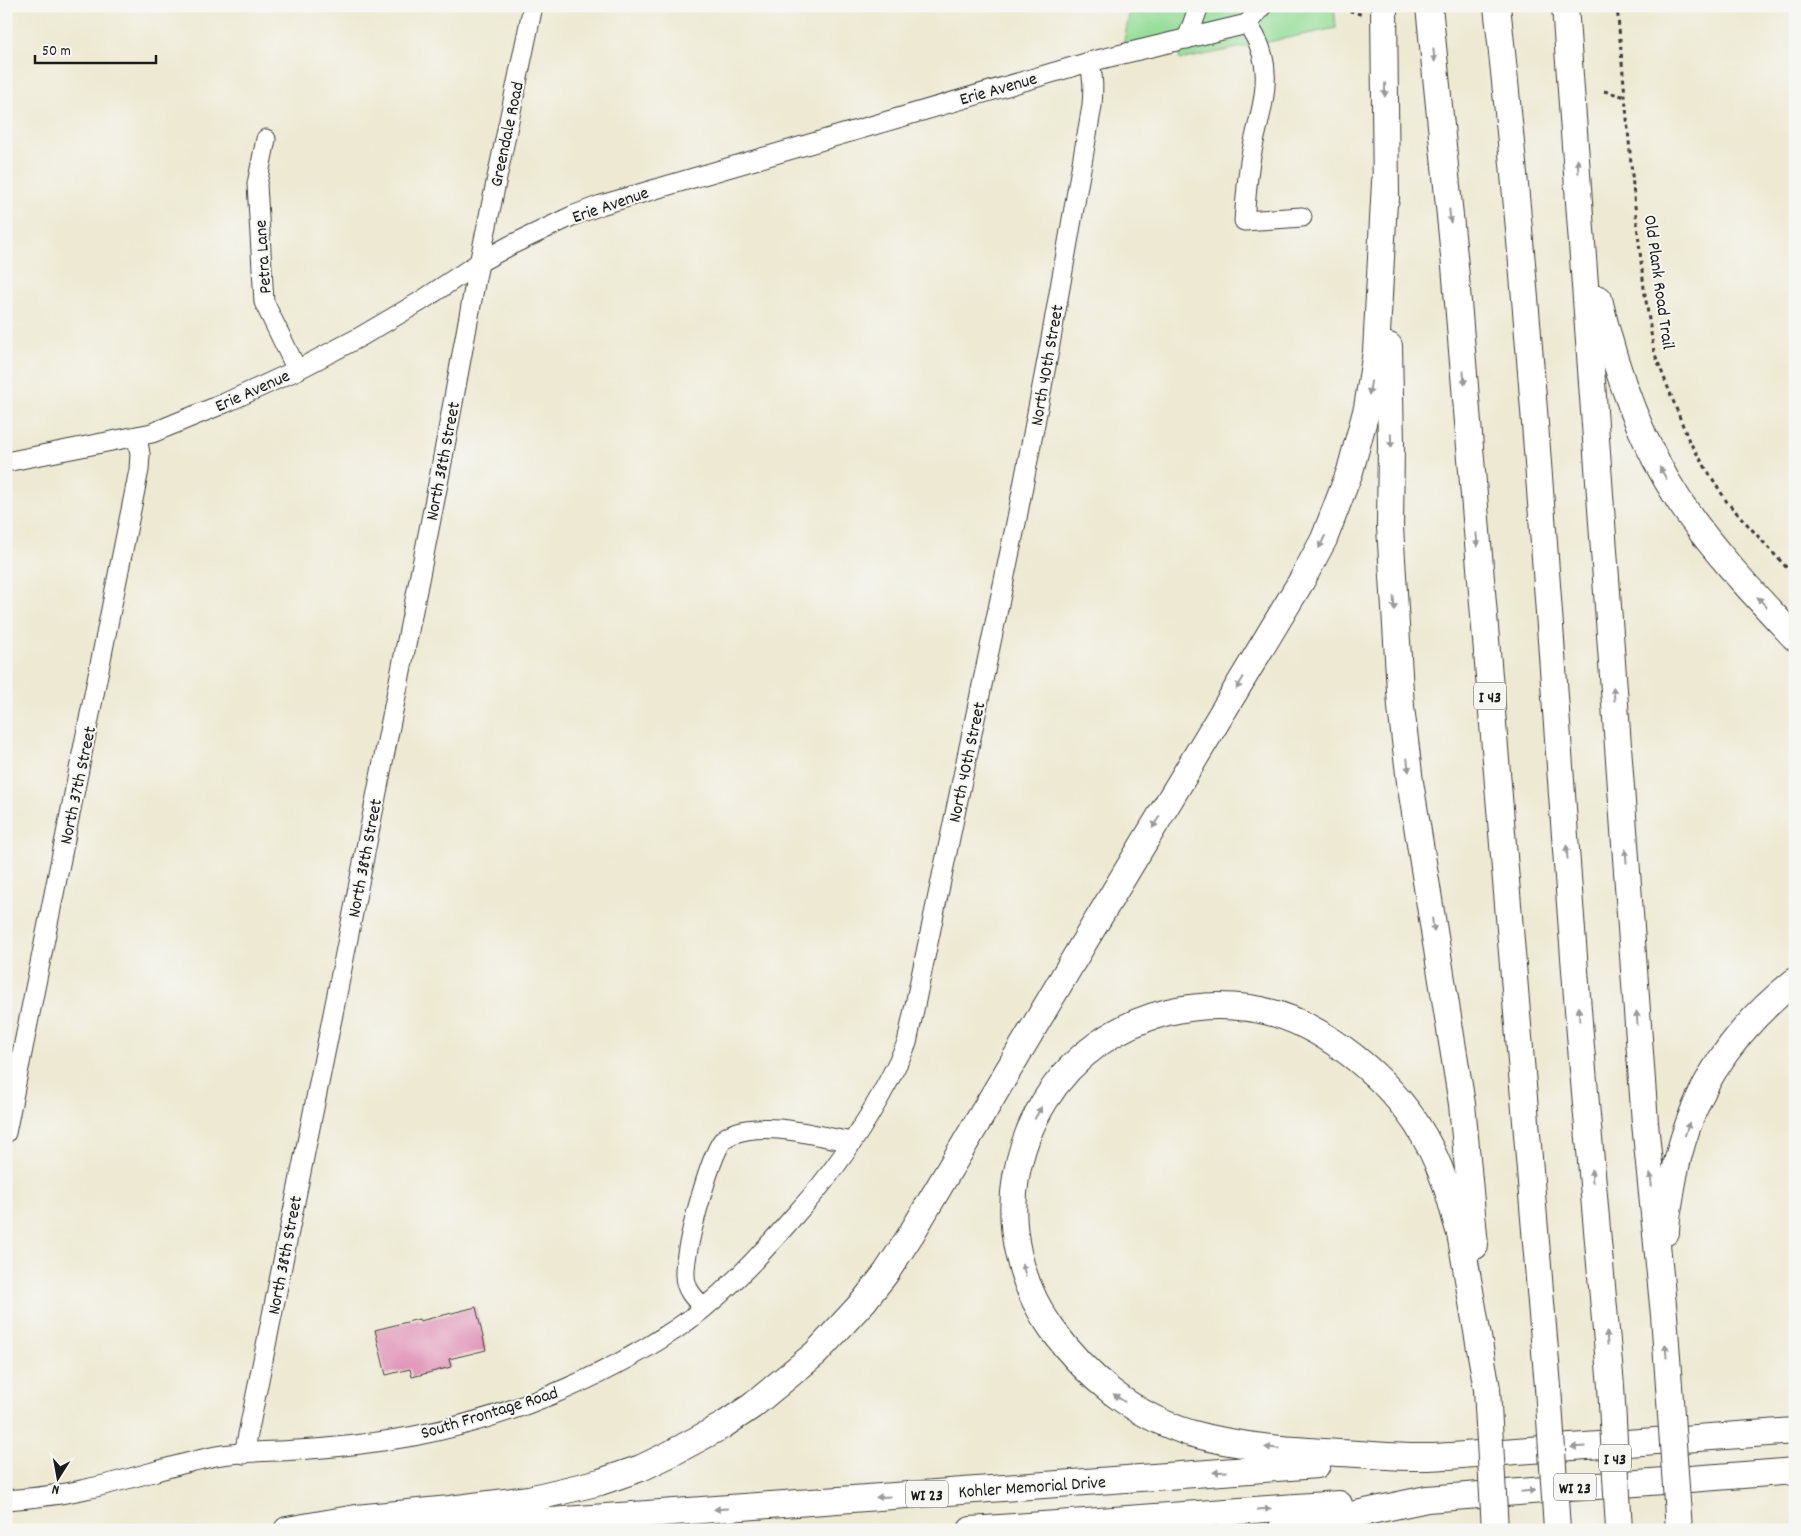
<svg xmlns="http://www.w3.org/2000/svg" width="1801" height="1536" viewBox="0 0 1801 1536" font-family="Dekko,sans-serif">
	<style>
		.green { fill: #94dd98; stroke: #587c5a }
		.building { fill: #e090b5 }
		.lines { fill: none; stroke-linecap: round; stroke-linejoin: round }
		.minor-casing { stroke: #3b3b37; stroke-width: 21 }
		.highway-casing { stroke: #3b3b37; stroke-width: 28 }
		.path { stroke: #3b3b37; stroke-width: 3; stroke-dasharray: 4 4; stroke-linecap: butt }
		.minor { stroke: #fff; stroke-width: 19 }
		.highway { stroke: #fff; stroke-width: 26 }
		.highway-bridge-casing { stroke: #3b3b37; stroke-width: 28; stroke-linecap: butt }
		.highway-bridge { stroke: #fff; stroke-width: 26 }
		.oneway { fill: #999 }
		.labels { text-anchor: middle; stroke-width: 4; stroke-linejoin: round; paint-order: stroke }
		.shield { fill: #f6f6f2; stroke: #5d5d5c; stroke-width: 1 }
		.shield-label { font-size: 16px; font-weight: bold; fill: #1c1c1c }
		.street-label { font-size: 18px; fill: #1c1c1c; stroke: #f6f6f2 }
	</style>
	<rect width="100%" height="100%" fill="#f6f6f2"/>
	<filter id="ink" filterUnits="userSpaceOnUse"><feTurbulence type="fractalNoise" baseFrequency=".02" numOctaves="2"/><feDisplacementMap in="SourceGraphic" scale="10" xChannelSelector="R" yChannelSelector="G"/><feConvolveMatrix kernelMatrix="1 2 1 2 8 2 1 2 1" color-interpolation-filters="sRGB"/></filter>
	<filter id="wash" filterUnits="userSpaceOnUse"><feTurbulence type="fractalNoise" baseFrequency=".0096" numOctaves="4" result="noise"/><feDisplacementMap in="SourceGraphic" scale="20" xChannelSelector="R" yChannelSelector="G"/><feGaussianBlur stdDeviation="1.12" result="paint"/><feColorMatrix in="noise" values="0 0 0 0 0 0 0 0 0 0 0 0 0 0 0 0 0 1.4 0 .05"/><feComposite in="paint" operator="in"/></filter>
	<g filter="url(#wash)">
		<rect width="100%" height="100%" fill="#ede9d2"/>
		<!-- green -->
		<polygon class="green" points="1131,6 1334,6 1336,28 1180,60 1174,34 1123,46"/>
		<g id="blocks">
			<!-- building -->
			<polygon class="building" points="476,1307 486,1350 449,1359 451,1367 412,1377 410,1369 386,1375 375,1330 419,1319 420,1321"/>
		</g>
	</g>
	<g filter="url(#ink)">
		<use href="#blocks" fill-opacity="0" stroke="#3b3b37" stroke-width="1"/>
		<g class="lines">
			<defs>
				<g id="minor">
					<path d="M 1247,24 C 1280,67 1260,109 1251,156 C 1247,177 1246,199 1244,221 L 1302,217"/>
					<polyline points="1247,24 1262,6"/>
					<polyline points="1187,39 1199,6"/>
					<polyline points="266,139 257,184 264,302 297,370"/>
					<polyline points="6,462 152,433 225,403 297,370 360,337 421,301 480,262 511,245 572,216 601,205 1089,62 1247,24"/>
					<polyline points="6,1133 139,470 140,454 137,436"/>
					<path d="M 703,1307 C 694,1298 685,1289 685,1275 C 684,1252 709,1158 723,1140 C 725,1137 729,1136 732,1134 C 766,1120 817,1136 852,1142"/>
					<polyline points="244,1454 336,999 438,484 476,278 533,6"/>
					<path d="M 6,1500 C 33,1498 60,1495 86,1489 C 130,1480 172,1465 216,1456 C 242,1451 270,1452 297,1450 C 336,1448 375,1443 414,1436 C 506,1418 598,1381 676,1329 C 716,1302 750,1266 782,1230 C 795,1215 808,1201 821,1185 C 855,1142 884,1094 907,1043 L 1016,523 L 1049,350 L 1092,106 C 1093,91 1094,77 1089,62"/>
				</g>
				<g id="highway">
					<polyline points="1384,6 1386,199"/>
					<polyline points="1429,6 1455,266 1548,1387"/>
					<path d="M 1497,6 C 1535,352 1553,700 1581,1047 C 1590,1160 1601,1273 1611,1386"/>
					<polyline points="1565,6 1645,1123 1664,1315 1669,1386"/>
					<path d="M 1599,299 C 1615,370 1640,441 1680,502 C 1713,551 1754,594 1795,638"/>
					<polyline points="1389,346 1391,444 1390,527 1401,707 1410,782 1462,1104 1475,1246"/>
					<path d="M 1666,1232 C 1666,1217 1670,1202 1672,1187 C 1687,1099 1726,1036 1795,981"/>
					<path d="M 1487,1389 L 1460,1233 C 1454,1216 1451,1197 1444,1180 C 1437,1160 1427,1140 1416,1123 C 1380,1070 1313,1016 1249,1008 C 1135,993 1036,1064 1016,1177 C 1007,1230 1021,1286 1052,1329 C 1086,1377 1133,1415 1190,1433 C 1239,1447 1290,1450 1340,1453 C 1369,1454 1399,1458 1428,1457 C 1457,1456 1486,1453 1516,1451 C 1609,1445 1702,1438 1795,1431"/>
					<polyline points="287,1530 356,1518 450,1509 529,1499 600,1482 641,1468 670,1454 722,1426 752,1406 816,1353 864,1301 886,1273 910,1236 1083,944 1302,580 1324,539 1350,471 1367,408 1376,352 1385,182"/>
					<polyline points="429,1530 1317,1465"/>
					<polyline points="971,1530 1339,1504"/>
					<polyline points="1281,1530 1427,1499 1795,1471"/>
				</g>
			</defs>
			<!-- minor casing -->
			<use href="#minor" class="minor-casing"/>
			<!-- highway casing -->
			<use href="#highway" class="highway-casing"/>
			<!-- path -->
			<g class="path">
				<polyline points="1334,6 1363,15"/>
				<polyline points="1617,6 1634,197 1644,288 1654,352 1689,441 1727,502 1795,577"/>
				<polyline points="1604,91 1626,97"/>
			</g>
			<!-- minor -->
			<use href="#minor" class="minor"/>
			<!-- highway -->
			<use href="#highway" class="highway"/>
			<defs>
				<g id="highway-bridge">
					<polyline points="1611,1386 1619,1530"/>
					<polyline points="1669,1386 1679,1530"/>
					<polyline points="1548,1387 1557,1530"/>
					<polyline points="1487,1389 1495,1530"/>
				</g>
			</defs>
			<!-- highway-bridge casing -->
			<use href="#highway-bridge" class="highway-bridge-casing"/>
			<!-- highway-bridge -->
			<use href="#highway-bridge" class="highway-bridge"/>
		</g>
		<!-- one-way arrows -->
		<defs><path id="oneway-solid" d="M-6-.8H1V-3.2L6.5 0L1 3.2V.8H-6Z" transform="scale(1.25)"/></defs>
		<g class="oneway">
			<use href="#oneway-solid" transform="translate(1434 55) rotate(84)"/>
			<use href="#oneway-solid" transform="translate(1385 90) rotate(91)"/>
			<use href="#oneway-solid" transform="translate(1578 166) rotate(-94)"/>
			<use href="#oneway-solid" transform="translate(1450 216) rotate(84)"/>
			<use href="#oneway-solid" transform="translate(1464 378) rotate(85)"/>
			<use href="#oneway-solid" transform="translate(1370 388) rotate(99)"/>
			<use href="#oneway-solid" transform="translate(1391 441) rotate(89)"/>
			<use href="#oneway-solid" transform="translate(1663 473) rotate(-120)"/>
			<use href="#oneway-solid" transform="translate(1477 540) rotate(85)"/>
			<use href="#oneway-solid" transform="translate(1322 542) rotate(116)"/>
			<use href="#oneway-solid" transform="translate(1762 602) rotate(-133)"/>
			<use href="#oneway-solid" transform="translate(1394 603) rotate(86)"/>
			<use href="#oneway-solid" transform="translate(1240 683) rotate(121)"/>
			<use href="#oneway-solid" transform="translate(1614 694) rotate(-94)"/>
			<use href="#oneway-solid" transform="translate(1408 765) rotate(83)"/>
			<use href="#oneway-solid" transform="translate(1156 822) rotate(121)"/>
			<use href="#oneway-solid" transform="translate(1567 852) rotate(-94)"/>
			<use href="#oneway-solid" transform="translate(1626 856) rotate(-94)"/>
			<use href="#oneway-solid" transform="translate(1433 925) rotate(83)"/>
			<use href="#oneway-solid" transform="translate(1579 1014) rotate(-94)"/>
			<use href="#oneway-solid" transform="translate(1637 1018) rotate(-94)"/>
			<use href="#oneway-solid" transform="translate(1038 1113) rotate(-61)"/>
			<use href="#oneway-solid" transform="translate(1687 1129) rotate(-72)"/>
			<use href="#oneway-solid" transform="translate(1592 1176) rotate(-95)"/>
			<use href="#oneway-solid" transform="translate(1651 1180) rotate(-96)"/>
			<use href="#oneway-solid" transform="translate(1024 1270) rotate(-106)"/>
			<use href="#oneway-solid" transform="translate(1607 1338) rotate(-95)"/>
			<use href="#oneway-solid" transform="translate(1666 1351) rotate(-94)"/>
			<use href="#oneway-solid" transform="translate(1119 1398) rotate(-145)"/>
			<use href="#oneway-solid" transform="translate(1578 1447) rotate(176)"/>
			<use href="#oneway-solid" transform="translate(1272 1448) rotate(-174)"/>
			<use href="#oneway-solid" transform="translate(1220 1472) rotate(176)"/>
			<use href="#oneway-solid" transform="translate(1528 1491) rotate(-5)"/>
			<use href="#oneway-solid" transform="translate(883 1497) rotate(176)"/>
			<use href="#oneway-solid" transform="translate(721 1509) rotate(176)"/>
			<use href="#oneway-solid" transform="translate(1264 1509) rotate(-4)"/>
		</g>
	</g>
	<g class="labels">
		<!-- shield labels -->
		<g class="shield">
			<rect x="1474" y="682.5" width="32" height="27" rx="4"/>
			<rect x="1599" y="1444.5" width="32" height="27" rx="4"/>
			<rect x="1554" y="1473.5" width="42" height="27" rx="4"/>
			<rect x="906" y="1480.5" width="42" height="27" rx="4"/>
		</g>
		<g class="shield-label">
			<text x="1490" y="702">I 43</text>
			<text x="1615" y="1464">I 43</text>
			<text x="1575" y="1493">WI 23</text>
			<text x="927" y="1500">WI 23</text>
		</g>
		<!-- street labels -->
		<g class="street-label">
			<text transform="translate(998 88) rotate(-16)" y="6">Erie Avenue</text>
			<text transform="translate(506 134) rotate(-78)" y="6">Greendale Road</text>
			<text transform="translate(610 204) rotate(-19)" y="6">Erie Avenue</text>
			<text transform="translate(262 257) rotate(-94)" y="6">Petra Lane</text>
			<text transform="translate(1660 282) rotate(82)" y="6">Old Plank Road Trail</text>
			<text transform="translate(1046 365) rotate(-80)" y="6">North 40th Street</text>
			<text transform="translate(252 390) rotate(-24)" y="6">Erie Avenue</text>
			<text transform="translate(442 461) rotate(-79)" y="6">North 38th Street</text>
			<text transform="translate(966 762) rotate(-78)" y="6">North 40th Street</text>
			<text transform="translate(77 785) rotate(-78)" y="6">North 37th Street</text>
			<text transform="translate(364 858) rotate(-79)" y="6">North 38th Street</text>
			<text transform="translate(284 1255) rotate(-79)" y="6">North 38th Street</text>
			<text transform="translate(489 1412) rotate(-17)" y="6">South Frontage Road</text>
			<text transform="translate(1032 1486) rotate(-4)" y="6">Kohler Memorial Drive</text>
		</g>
	</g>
	<!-- margin -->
	<rect width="1801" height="1536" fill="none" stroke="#f6f6f2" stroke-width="25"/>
	<!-- north arrow -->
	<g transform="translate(58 1478) rotate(191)" stroke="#f6f6f2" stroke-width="4" paint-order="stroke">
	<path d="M0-4L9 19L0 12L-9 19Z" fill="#1c1c1c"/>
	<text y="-8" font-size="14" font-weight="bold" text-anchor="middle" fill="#1c1c1c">N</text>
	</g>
	<!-- scale -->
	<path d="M35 55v8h121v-8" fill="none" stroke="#1c1c1c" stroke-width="2.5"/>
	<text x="42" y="55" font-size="15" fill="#1c1c1c" stroke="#f6f6f2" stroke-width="4" paint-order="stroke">50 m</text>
</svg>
